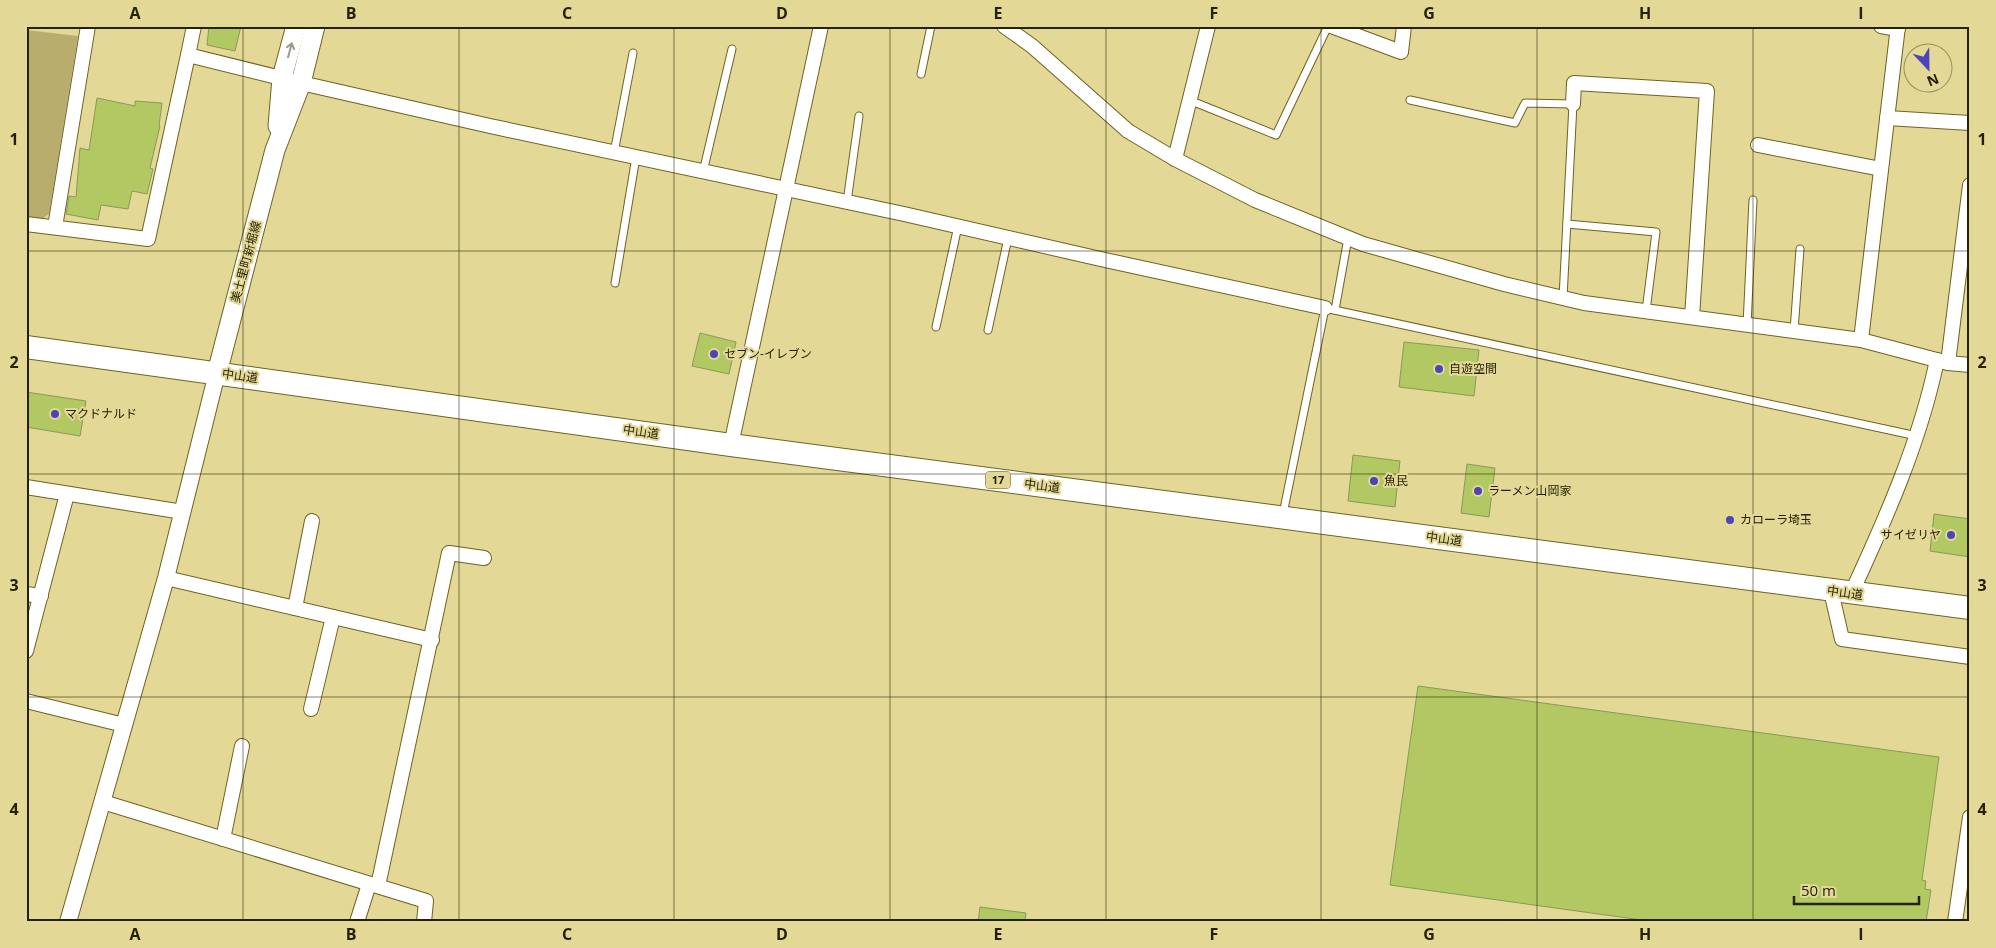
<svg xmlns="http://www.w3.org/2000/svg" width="1996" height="948" viewBox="0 0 1996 948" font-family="'Open Sans','Noto Sans JP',sans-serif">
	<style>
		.green { fill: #b8ad6c }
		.building { fill: #b2c862; stroke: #8b995c }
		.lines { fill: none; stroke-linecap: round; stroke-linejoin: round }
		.service-casing { stroke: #6e6321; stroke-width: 9 }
		.minor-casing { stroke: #6e6321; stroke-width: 16 }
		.tertiary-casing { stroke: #6e6321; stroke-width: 18 }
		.secondary-casing { stroke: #6e6321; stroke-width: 21 }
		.trunk-casing { stroke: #6e6321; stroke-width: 24 }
		.service { stroke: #fff; stroke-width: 7 }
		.minor { stroke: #fff; stroke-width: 14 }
		.tertiary { stroke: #fff; stroke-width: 16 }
		.secondary { stroke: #fff; stroke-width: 19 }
		.trunk { stroke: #fff; stroke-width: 22 }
		.oneway { stroke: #9d9b8f }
		.grid { fill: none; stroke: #252106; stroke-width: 1; stroke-opacity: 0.55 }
		.poi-dot { fill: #4c44bb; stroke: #e3d896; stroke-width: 2 }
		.labels { text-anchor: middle; stroke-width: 4; stroke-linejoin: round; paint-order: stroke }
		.shield { fill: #e3d896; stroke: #5e5831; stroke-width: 1 }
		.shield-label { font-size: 11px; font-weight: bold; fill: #252106 }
		.street-label { font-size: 12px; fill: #252106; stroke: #e3d896 }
		.poi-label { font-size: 12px; fill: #252106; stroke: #e3d896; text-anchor: start }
		.neatline { fill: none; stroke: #252106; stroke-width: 2 }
		.grid-label { font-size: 16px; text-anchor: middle; font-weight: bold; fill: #252106 }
	</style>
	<rect width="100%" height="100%" fill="#e3d896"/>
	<!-- green -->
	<polygon class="green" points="26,30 78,36 49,214 42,219 26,217"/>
	<!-- building -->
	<g class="building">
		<polygon points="209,26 241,26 235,51 207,45"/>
		<polygon points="97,98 135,106 135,101 162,103 159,126 160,126 150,168 153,169 147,194 132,191 128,209 101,205 98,220 66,214 69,196 76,197 80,148 89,150"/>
		<polygon points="700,333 736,342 729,374 692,366"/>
		<polygon points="1404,342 1479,350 1474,396 1399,387"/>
		<polygon points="26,392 86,401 80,436 26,427"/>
		<polygon points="1353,455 1400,461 1395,507 1348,501"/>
		<polygon points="1467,464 1495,468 1489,517 1461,513"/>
		<polygon points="1934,514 1970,519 1970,557 1930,551"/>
		<polygon points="1418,686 1939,757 1922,880 1926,881 1925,889 1931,890 1926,922 1656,922 1390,885"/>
		<polygon points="980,907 1026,913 1025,922 978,922"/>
	</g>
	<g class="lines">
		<defs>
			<g id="service">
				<polyline points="921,74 931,26"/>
				<polyline points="1189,100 1276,135 1328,26"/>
				<polyline points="1410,100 1515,123 1525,103 1573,104 1563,298"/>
				<polyline points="614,153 633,53"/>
				<polyline points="703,172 732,49"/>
				<polyline points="847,202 859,116"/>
				<polyline points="1567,224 1656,232 1646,311"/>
				<polyline points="615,283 636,157"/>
				<polyline points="1335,310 1348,238"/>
				<polyline points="1747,325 1753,200"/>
				<polyline points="936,327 958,226"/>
				<polyline points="988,330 1008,238"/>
				<polyline points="1794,331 1800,249"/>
				<polyline points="1283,514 1325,308 1917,436"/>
			</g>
			<g id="minor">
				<polyline points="194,26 188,55 301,83 490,126 904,214 1105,260 1325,308"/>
				<polyline points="1004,26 1032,46 1128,131 1175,159 1255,200 1363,244 1504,284 1584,303 1861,340 1948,363 1970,365"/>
				<polyline points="1331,26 1401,52 1404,26"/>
				<polyline points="1881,26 1898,29"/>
				<polyline points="1573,104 1574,83 1707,91 1692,317"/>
				<polyline points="1887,118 1970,123"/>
				<polyline points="1758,145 1881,169"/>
				<polyline points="1175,159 1208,26"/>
				<polyline points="26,224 148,239 188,55"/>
				<polyline points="55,227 88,26"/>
				<polyline points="1861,340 1898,26"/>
				<polyline points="1948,363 1970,185"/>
				<polyline points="731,445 821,26"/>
				<polyline points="26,487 183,512"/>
				<polyline points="166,578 432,640"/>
				<polyline points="1831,591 1842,639 1970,657"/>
				<polyline points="26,594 41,596"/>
				<path d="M 1851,594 C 1886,518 1920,442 1937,360"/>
				<polyline points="295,608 312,521"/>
				<polyline points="26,651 67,494"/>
				<polyline points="26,701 124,725"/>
				<polyline points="311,709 333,617"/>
				<polyline points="103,802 426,901 424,922"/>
				<polyline points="223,839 242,746"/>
				<polyline points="378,886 449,553 484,558"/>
				<polyline points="357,922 369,884"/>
				<polyline points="1955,922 1970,817"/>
			</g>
			<polyline id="tertiary" points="68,922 166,578 217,373"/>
			<g id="secondary">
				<polyline points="278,126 282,78 296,26"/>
				<polyline points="217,373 275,150 301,83 315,26"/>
			</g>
			<polyline id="trunk" points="26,347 731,445 1970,608"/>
		</defs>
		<!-- service casing -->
		<use href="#service" class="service-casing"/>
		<!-- minor casing -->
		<use href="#minor" class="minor-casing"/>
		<!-- tertiary casing -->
		<use href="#tertiary" class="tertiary-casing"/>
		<!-- secondary casing -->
		<use href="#secondary" class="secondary-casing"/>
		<!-- trunk casing -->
		<use href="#trunk" class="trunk-casing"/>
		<!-- service -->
		<use href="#service" class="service"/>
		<!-- minor -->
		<use href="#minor" class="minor"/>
		<!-- tertiary -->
		<use href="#tertiary" class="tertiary"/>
		<!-- secondary -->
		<use href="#secondary" class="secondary"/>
		<!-- trunk -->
		<use href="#trunk" class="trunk"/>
	</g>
	<!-- one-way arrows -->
	<defs><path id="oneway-shaft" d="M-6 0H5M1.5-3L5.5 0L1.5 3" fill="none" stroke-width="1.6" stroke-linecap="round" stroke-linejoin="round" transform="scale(1.25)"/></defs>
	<use class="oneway" href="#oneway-shaft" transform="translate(290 50) rotate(-75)"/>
	<!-- grid -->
	<path class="grid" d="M 243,26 L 243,922M 459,26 L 459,922M 674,26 L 674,922M 890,26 L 890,922M 1106,26 L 1106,922M 1321,26 L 1321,922M 1537,26 L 1537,922M 1753,26 L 1753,922M 26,251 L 1970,251M 26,474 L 1970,474M 26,697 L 1970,697"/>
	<!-- markers -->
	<g class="poi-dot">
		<circle cx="714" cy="354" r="5"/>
		<circle cx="1439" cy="369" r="5"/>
		<circle cx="55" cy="414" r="5"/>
		<circle cx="1374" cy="481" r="5"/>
		<circle cx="1478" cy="491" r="5"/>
		<circle cx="1730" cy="520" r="5"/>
		<circle cx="1951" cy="535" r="5"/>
	</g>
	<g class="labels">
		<!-- shield labels -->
		<rect class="shield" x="985.5" y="471.5" width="25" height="17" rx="4"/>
		<g class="shield-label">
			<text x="998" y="484">17</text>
		</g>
		<!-- street labels -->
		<g class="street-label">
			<text transform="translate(246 262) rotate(-75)" y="4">美土里町新堀線</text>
			<text transform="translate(240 376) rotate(8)" y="4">中山道</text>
			<text transform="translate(641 432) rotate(8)" y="4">中山道</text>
			<text transform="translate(1042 486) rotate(7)" y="4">中山道</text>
			<text transform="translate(1444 539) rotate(8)" y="4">中山道</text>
			<text transform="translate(1845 593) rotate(8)" y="4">中山道</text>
		</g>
		<!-- poi labels -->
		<g class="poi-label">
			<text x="724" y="358">セブン-イレブン</text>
			<text x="1449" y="373">自遊空間</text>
			<text x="65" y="418">マクドナルド</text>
			<text x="1384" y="485">魚民</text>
			<text x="1488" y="495">ラーメン山岡家</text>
			<text x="1740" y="524">カローラ埼玉</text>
			<text x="1941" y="539" text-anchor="end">サイゼリヤ</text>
		</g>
	</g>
	<!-- border -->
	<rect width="1996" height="948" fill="none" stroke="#e3d896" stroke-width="55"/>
	<!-- north arrow -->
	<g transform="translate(1928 68) rotate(158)"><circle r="24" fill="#e3d896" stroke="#978f5c"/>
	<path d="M0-4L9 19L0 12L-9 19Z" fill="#4c44bb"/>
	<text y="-8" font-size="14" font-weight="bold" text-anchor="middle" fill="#252106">N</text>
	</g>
	<!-- scale -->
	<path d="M1794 896v8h125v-8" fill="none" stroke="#252106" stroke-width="2.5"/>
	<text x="1801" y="896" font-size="15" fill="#252106" stroke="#e3d896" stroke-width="4" paint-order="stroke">50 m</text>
	<rect x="28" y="28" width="1940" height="892" class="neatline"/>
	<g class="grid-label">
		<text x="135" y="19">A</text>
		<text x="351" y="19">B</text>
		<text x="567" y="19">C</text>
		<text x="782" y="19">D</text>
		<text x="998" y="19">E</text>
		<text x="1214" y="19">F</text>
		<text x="1429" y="19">G</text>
		<text x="1645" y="19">H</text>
		<text x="1861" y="19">I</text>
		<text x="14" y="145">1</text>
		<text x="1982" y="145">1</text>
		<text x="14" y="368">2</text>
		<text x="1982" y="368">2</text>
		<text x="14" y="591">3</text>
		<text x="1982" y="591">3</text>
		<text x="14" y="815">4</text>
		<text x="1982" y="815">4</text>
		<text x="135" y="940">A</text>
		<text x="351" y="940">B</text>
		<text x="567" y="940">C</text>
		<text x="782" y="940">D</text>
		<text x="998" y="940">E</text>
		<text x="1214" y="940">F</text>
		<text x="1429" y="940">G</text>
		<text x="1645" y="940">H</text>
		<text x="1861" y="940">I</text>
	</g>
</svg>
